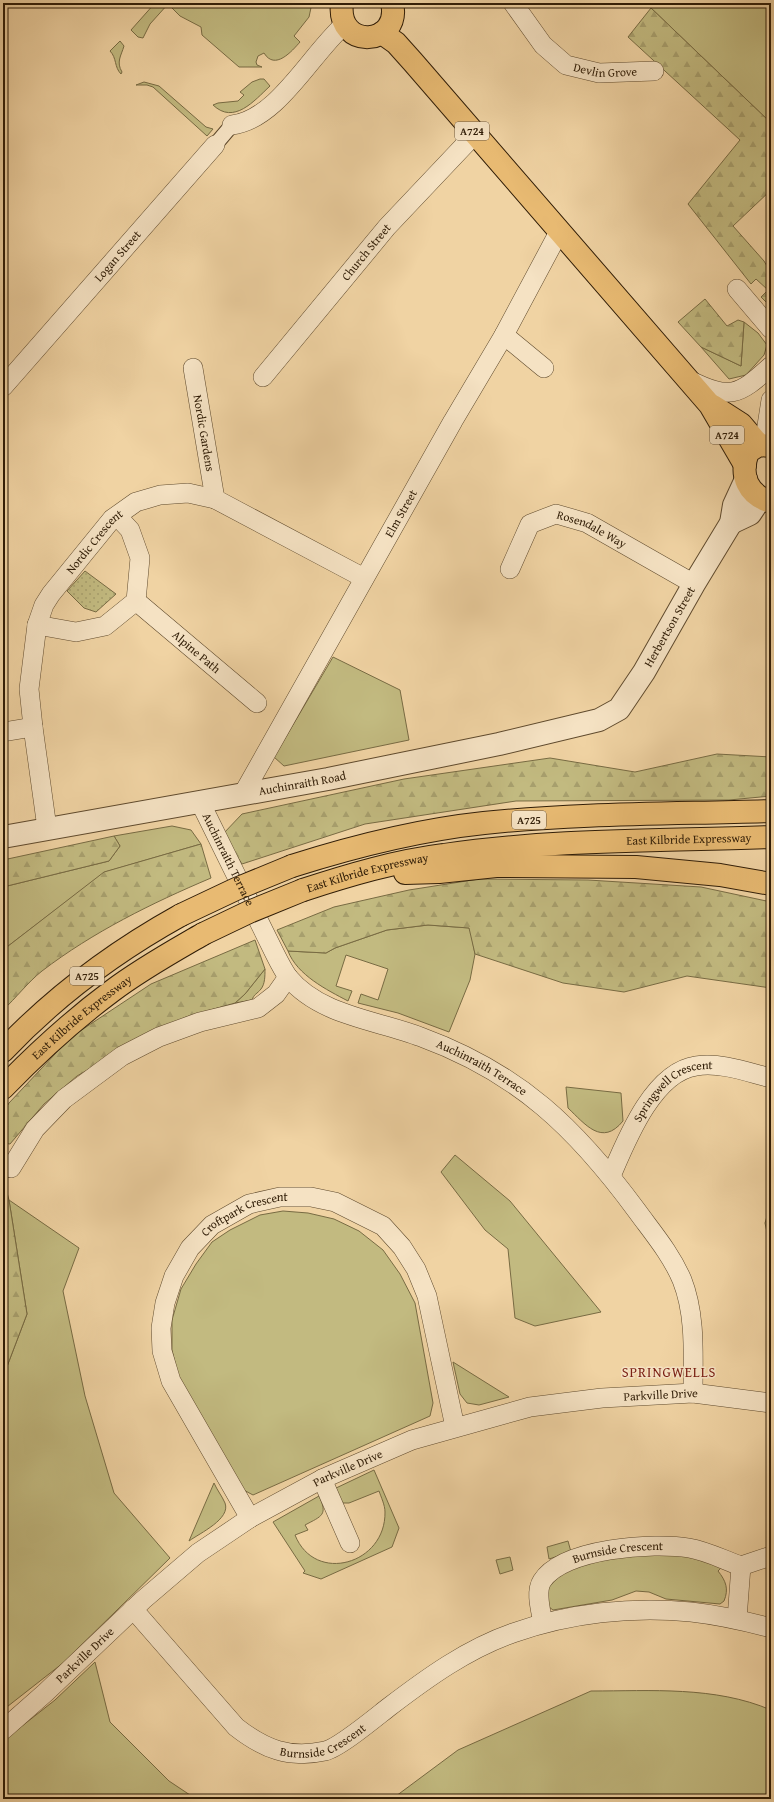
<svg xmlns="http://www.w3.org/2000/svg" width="774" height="1802" viewBox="0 0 774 1802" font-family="'Gentium Book Plus',serif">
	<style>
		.grass { fill: #c2ba80; stroke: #786b43 }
		.forest { fill: url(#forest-firs); stroke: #786b43 }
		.park { fill: url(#park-dots); stroke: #786b43 }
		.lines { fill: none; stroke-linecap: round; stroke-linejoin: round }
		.pedestrian-casing { stroke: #5f4a2d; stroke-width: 16 }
		.minor-casing { stroke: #5f4a2d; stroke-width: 20 }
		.tertiary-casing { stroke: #5f4a2d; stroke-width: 24 }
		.primary-casing { stroke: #2f1c06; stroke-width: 24 }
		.trunk-casing { stroke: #2f1c06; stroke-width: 24 }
		.pedestrian { stroke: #f5e2c3; stroke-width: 14 }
		.minor { stroke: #f5e2c3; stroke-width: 19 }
		.tertiary { stroke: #f5e2c3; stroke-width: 22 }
		.primary { stroke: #e8ba72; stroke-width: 22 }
		.trunk { stroke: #e8ba72; stroke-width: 22 }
		.trunk-bridge-casing { stroke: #2f1c06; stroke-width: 24; stroke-linecap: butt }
		.trunk-bridge { stroke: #e8ba72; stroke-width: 22 }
		.labels { text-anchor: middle; stroke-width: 3; stroke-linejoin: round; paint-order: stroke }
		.shield { fill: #f5e2c3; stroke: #6a573f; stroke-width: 1 }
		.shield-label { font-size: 11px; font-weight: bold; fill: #2f1c06 }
		.street-label { font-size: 12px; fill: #2f1c06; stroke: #f5e2c3 }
		.quarter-label { font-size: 14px; letter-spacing: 1px; fill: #7a1f14; stroke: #f5e2c3 }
	</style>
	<defs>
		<pattern id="forest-firs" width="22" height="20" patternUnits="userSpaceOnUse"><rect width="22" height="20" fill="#c2ba80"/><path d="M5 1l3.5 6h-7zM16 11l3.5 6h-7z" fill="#a79f6d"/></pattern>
		<pattern id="park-dots" width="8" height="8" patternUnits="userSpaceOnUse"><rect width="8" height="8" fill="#c2ba80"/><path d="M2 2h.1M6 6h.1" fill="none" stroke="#a79f6d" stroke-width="1.8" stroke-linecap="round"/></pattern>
	</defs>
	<rect width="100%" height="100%" fill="#f0d3a3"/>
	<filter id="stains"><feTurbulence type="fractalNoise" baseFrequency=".005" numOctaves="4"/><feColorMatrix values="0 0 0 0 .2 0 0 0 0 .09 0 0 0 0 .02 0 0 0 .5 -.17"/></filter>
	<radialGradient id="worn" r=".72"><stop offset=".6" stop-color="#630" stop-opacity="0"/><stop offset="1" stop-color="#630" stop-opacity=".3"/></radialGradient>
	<!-- grass -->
	<g class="grass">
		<path d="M 155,3 L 312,3 L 309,17 L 294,36 L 300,42 C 292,51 275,71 264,53 L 258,56 L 256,62 L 257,65 L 262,67 L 239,67 L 202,35 L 201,27 L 180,16 L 168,4 L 150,24 L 143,38 L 138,37 L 131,30 Z"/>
		<polygon points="655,3 771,3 771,123 651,8"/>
		<path d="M 120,41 L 124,46 C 121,56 116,62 122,72 L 121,74 C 114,67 117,58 110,51 Z"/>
		<path d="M 260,79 L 264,79 L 270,86 C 254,101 234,125 213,105 L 218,103 L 238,101 L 244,95 L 240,92 L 252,82 Z"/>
		<polygon points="144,82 159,86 206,127 213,129 207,136 153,87 147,85 136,85"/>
		<polygon points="744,322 758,333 767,345 764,355 746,375 729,379 701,347 741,366"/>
		<polygon points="333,657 400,690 409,740 284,766 274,757"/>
		<polygon points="172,826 191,830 201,844 105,872 3,950 3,887 109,861 120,846 114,836"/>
		<path d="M 428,925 L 470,928 L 475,954 L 470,980 L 449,1032 L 398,1013 L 358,1003 L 361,994 L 378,1000 L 388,969 L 346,955 L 336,986 L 352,991 L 348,1001 C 327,990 297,975 288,951 L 326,953 L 335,948 L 387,930 Z"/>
		<path d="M 265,969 C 265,976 265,984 261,989 C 257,994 254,994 252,1000 L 235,1003 L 245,994 Z"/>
		<path d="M 566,1087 L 621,1093 L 623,1121 C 602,1147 585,1124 568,1108 Z"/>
		<polygon points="455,1155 510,1201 601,1312 535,1326 515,1318 508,1249 485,1230 441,1172"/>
		<polygon points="9,1200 79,1248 63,1291 85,1396 114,1493 170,1558 63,1663 3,1710 3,1377 27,1314"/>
		<polygon points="283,1211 308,1213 334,1219 359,1231 383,1250 400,1274 415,1303 433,1403 430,1416 253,1495 240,1488 180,1384 172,1350 172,1320 181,1289 196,1264 212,1242 230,1230 260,1215"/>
		<polygon points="453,1362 509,1397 479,1405 467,1403 460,1394"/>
		<path d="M 374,1470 L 399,1528 L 392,1547 L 321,1579 L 303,1573 L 305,1571 L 273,1522 L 319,1496 C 328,1515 322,1516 305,1525 L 308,1530 L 295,1535 C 315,1585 386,1564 385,1512 C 385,1505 381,1497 379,1491 L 349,1503 L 343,1503 L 334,1489 Z"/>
		<path d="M 214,1483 C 217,1490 222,1496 225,1503 C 231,1519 200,1533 189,1541 Z"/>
		<polygon points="568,1541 571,1552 549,1559 547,1547"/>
		<path d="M 624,1555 L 696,1555 L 721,1568 L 718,1571 C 726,1581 729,1589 724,1601 L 720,1604 L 666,1599 L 649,1592 L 636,1591 L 612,1600 L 553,1610 L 549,1607 L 546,1589 L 568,1568 Z"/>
		<polygon points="510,1557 513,1570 500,1574 496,1560"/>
		<polygon points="95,1662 110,1722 169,1781 196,1799 3,1799 3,1741 55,1700"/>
		<path d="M 591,1691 C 651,1691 715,1686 771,1710 L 771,1799 L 392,1799 L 458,1750 Z"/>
	</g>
	<!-- forest -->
	<g class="forest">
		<polygon points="651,8 771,123 771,190 733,226 764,261 771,273 771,307 761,297 768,290 756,279 751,284 688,204 740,140 628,37"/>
		<polygon points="705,299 727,326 738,320 744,322 741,366 701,347 678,322"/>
		<polygon points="717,754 771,757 771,796 729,800 516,801 365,824 242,864 223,834 242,814 404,779 550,758 635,772"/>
		<polygon points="114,836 120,846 109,861 3,887 3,860"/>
		<path d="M 201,844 L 211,878 C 152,903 93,932 42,971 C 28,982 16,998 3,1010 L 3,950 L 104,872 Z"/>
		<polygon points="479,879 588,880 701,887 771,902 771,988 687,976 624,992 563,983 475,954 469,928 428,925 387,930 335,948 326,953 288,951 277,930 334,907 409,890"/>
		<polygon points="255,940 265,969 245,994 235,1003 186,1017 132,1044 77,1076 44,1104 10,1144 3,1143 3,1113 9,1103 71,1037 151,984"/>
		<polygon points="3,1182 5,1185 9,1200 27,1314 3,1377"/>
	</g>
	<!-- park -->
	<g class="park">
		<polygon points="85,571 116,594 96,612 84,608 67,591"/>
		<polygon points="771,1203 771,1251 765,1223"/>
	</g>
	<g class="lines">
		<defs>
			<polyline id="pedestrian" points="215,145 232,125"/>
			<g id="minor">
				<path id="s1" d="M 513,3 L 543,45 L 566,65 L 599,73 L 654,71"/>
				<path d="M 232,125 C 277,120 311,54 344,25"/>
				<polyline points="737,289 771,329"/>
				<polyline points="504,335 544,368"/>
				<path id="s2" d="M 193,368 L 215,499"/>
				<path id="s3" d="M 263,377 L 387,227 L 475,134"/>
				<path d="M 689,380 C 730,400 738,396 771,366"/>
				<path id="s4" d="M 3,387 L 215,145"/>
				<polyline points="764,445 771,400"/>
				<path id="s5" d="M 510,569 L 530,524 L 556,514 L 587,523 L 694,584"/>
				<path id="s6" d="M 136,601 L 257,703"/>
				<polyline points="37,625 76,632 105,626 136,601 140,558 130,530 117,516"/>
				<polyline points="3,732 33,727"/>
				<path id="s7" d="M 243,794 L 453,421 L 504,335 L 559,232"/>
				<path id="s8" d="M 200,802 L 275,954 C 279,962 283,970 288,977 C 320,1016 377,1020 421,1037 C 519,1073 576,1128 637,1211 C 653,1233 671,1254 682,1280 C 696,1315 693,1356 693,1393"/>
				<path id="s9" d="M 47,828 L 33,727 L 29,689 L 37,625 L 44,605 L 51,594 L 112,519 L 136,502 L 160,495 L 188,493 L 215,499 L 364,578"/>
				<polyline points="11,1168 35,1129 64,1099 122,1056 159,1037 200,1022 258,1008 276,994 288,977"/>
				<path id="s10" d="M 611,1176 C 626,1141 653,1072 696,1066 C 721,1062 747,1072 771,1078"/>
				<polyline points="322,1479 350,1543"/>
				<path id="s11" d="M 250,1518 L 171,1381 L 162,1351 L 161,1328 L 165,1303 L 174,1276 L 190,1248 L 212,1225 L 249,1204 L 280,1197 L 311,1197 L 335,1202 L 383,1226 L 402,1247 L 416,1269 L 427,1296 L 455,1427"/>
				<path id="s12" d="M 133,1609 L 236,1727 C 264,1749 289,1759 325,1751 C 339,1748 376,1717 389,1707 C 427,1678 467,1649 513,1633 C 569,1613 633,1606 691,1612 C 718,1615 745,1621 771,1628"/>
				<polyline points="737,1619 741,1566 771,1556"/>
				<path id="s13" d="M 543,1623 C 541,1611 535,1592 542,1581 C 563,1548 654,1542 689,1548 C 707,1551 724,1560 741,1566"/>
				<path id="s14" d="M 3,1730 L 45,1693 L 143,1600 L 198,1553 L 250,1518 L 322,1479 L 412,1440 L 530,1407 L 602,1398 L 693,1393 L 771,1403"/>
			</g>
			<g id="tertiary">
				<polyline points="731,523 750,514 760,499"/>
				<path id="s15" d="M 3,837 L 328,779 L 499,744 L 599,720 L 619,709 L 644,672 L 694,584 L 731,523 L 734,505 L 746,479"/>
			</g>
			<g id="primary">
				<path d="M 342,3 C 336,51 402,46 392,3"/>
				<polyline points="382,33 396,43 413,62 710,405 745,465"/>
				<polyline points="713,406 741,424 759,445"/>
				<path d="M 771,446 L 759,445 L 748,452 C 739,476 748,495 771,502"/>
			</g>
			<g id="trunk">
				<path d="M 292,866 C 355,846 418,830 484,823 C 579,813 675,814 771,811"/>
				<polyline points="405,873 439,872 496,866 636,867 720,875 771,884"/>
				<path id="s16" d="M 303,890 C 349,875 396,861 444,855 C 552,839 662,841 771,837"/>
				<path d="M 3,1051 C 54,997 116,951 181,915"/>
				<path id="s17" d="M 3,1088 C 37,1053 73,1020 112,991 C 141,969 172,952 203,934"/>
			</g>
		</defs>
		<!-- pedestrian casing -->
		<use href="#pedestrian" class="pedestrian-casing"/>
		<!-- minor casing -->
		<use href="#minor" class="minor-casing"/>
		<!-- tertiary casing -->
		<use href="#tertiary" class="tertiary-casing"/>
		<!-- primary casing -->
		<use href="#primary" class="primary-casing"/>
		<!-- trunk casing -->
		<use href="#trunk" class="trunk-casing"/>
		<!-- pedestrian -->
		<use href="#pedestrian" class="pedestrian"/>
		<!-- minor -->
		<use href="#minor" class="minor"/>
		<!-- tertiary -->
		<use href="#tertiary" class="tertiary"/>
		<!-- primary -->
		<use href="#primary" class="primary"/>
		<!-- trunk -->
		<use href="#trunk" class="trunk"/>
		<defs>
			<g id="trunk-bridge">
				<polyline points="181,915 236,889 292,866"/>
				<polyline points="203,934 249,912 303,890"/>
			</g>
		</defs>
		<!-- trunk-bridge casing -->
		<use href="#trunk-bridge" class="trunk-bridge-casing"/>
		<!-- trunk-bridge -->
		<use href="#trunk-bridge" class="trunk-bridge"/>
	</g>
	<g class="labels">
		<!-- shield labels -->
		<g class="shield">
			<rect x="455" y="122" width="34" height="18" rx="3"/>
			<rect x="710" y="426" width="34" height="18" rx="3"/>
			<rect x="512" y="811" width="34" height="18" rx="3"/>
			<rect x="70" y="967" width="34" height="18" rx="3"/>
		</g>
		<g class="shield-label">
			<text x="472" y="135">A724</text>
			<text x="727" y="439">A724</text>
			<text x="529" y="824">A725</text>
			<text x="87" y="980">A725</text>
		</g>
		<!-- street labels -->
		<g class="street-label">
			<text dy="4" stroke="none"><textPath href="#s1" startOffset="122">Devlin Grove</textPath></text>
			<text dy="4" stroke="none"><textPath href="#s3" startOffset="162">Church Street</textPath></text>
			<text dy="4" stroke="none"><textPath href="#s4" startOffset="174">Logan Street</textPath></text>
			<text dy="4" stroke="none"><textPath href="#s2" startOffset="66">Nordic Gardens</textPath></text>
			<text dy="4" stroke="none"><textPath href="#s7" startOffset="322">Elm Street</textPath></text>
			<text dy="4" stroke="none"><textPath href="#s5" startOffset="116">Rosendale Way</textPath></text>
			<text dy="4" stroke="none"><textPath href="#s9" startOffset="307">Nordic Crescent</textPath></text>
			<text dy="4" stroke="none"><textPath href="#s15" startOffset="727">Herbertson Street</textPath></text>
			<text dy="4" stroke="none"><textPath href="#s6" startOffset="79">Alpine Path</textPath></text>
			<text dy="4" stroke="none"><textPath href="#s15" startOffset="304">Auchinraith Road</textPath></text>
			<text dy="4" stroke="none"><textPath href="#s16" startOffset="391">East Kilbride Expressway</textPath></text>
			<text dy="4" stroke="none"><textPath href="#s8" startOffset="64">Auchinraith Terrace</textPath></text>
			<text dy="4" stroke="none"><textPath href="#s16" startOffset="67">East Kilbride Expressway</textPath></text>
			<text dy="4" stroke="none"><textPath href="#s17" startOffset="106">East Kilbride Expressway</textPath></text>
			<text dy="4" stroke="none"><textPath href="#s8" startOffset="412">Auchinraith Terrace</textPath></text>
			<text dy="4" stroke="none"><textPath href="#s10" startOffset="111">Springwell Crescent</textPath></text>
			<text dy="4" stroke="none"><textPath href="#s11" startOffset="365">Croftpark Crescent</textPath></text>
			<text dy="4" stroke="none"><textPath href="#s14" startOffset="760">Parkville Drive</textPath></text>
			<text dy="4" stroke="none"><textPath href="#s14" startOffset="436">Parkville Drive</textPath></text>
			<text dy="4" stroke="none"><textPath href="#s13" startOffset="127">Burnside Crescent</textPath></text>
			<text dy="4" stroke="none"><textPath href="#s14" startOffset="111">Parkville Drive</textPath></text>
			<text dy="4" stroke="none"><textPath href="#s12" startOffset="253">Burnside Crescent</textPath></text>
		</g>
		<!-- quarter labels -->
		<g class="quarter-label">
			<text x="669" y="1377">SPRINGWELLS</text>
		</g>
	</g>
	<!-- margin -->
	<rect width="774" height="1802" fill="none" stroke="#f0d3a3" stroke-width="16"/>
	<rect x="4" y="4" width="766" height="1794" fill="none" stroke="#2f1c06" stroke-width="2"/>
	<rect x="8" y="8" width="758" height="1786" fill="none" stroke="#2f1c06"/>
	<rect width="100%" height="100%" filter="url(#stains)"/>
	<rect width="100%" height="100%" fill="url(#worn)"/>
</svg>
